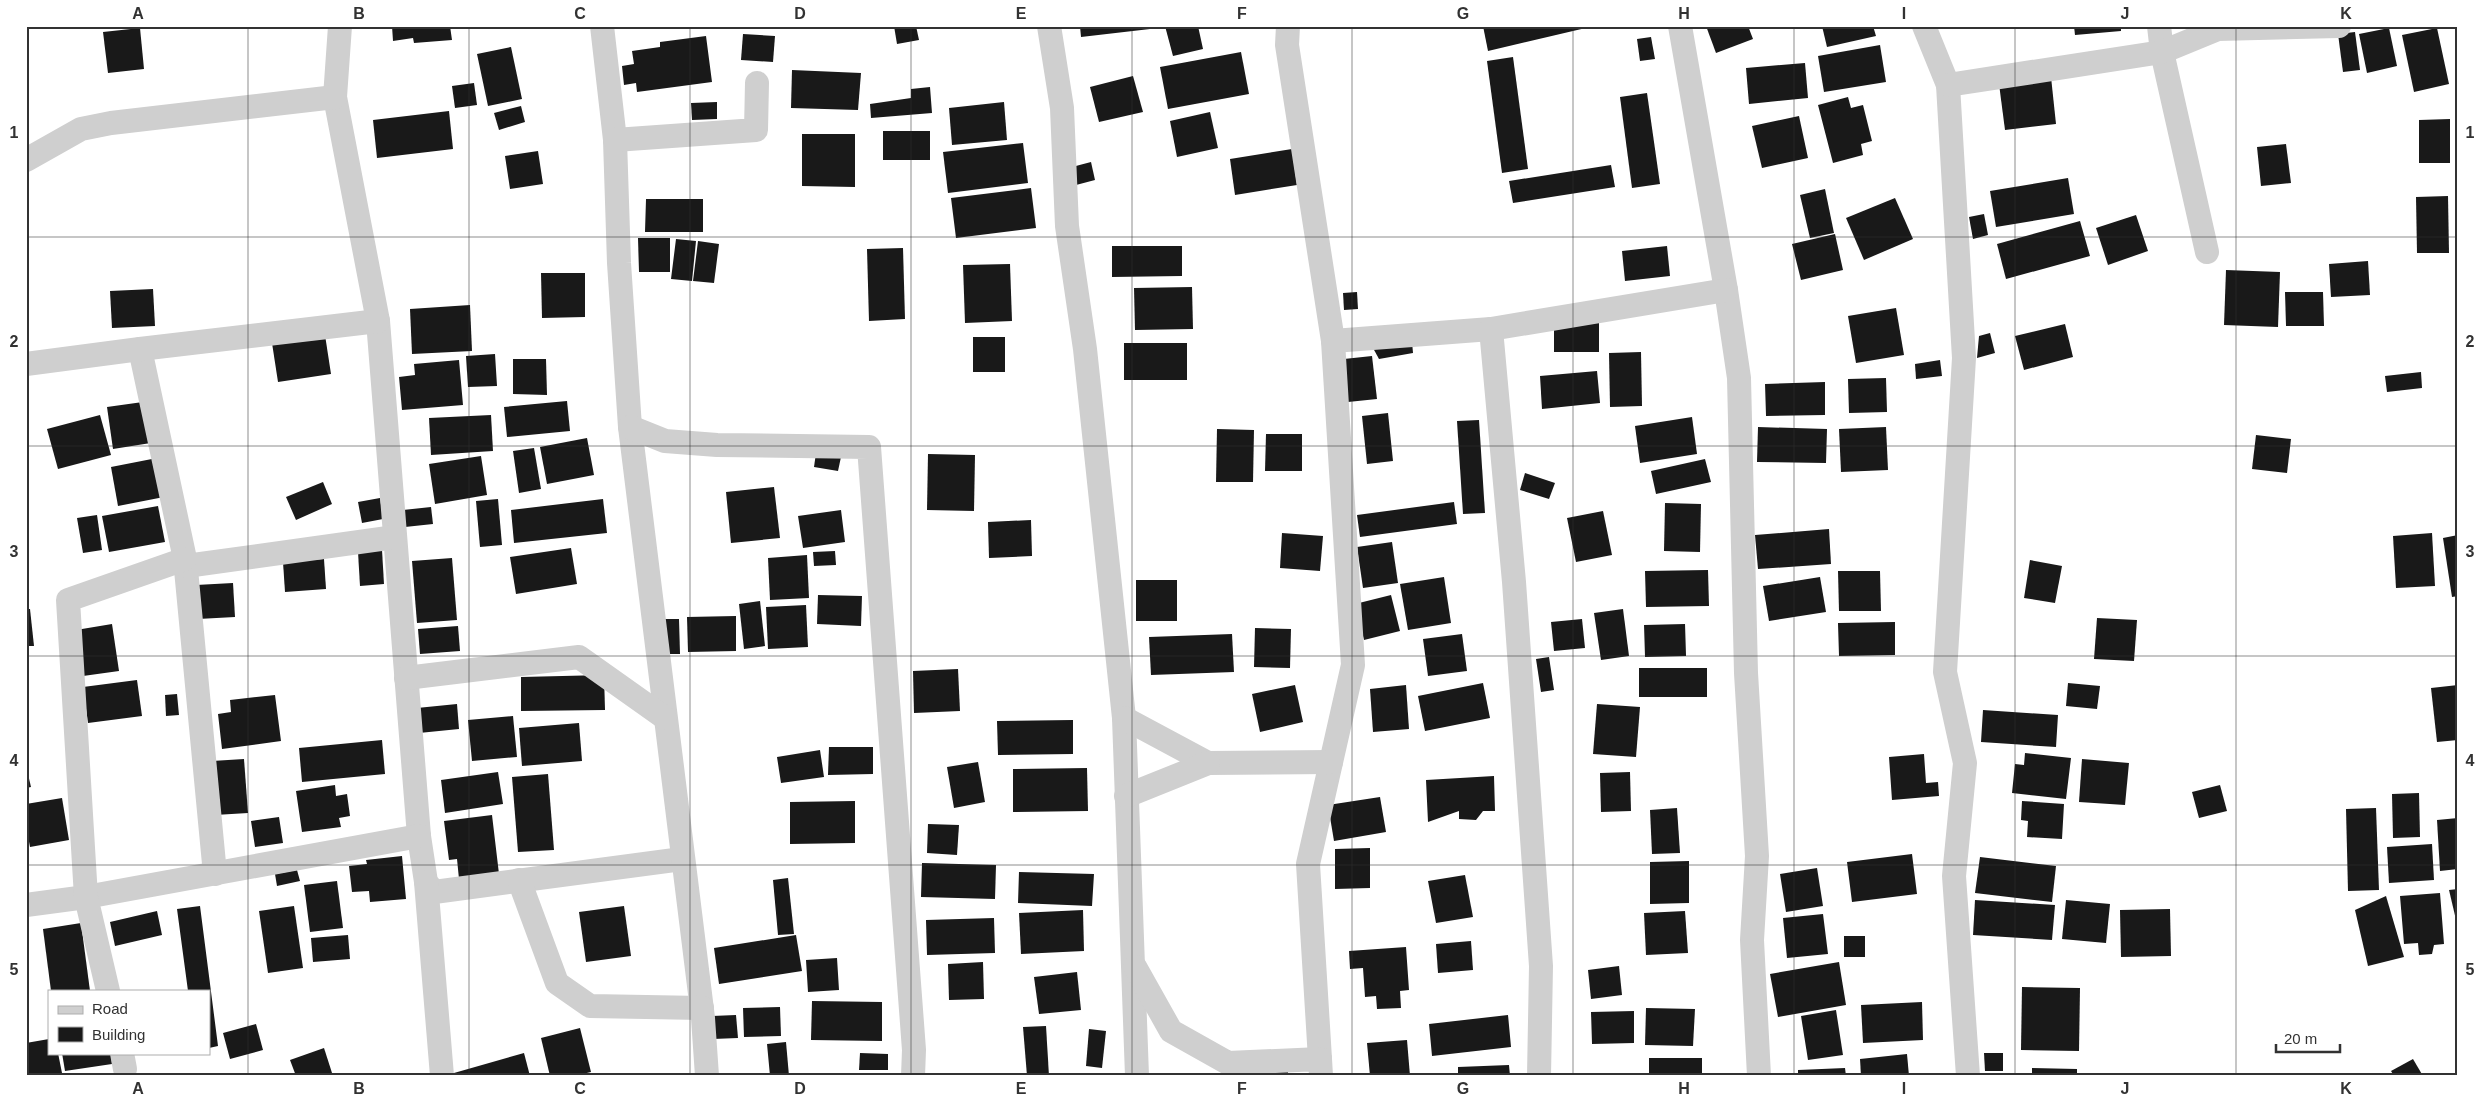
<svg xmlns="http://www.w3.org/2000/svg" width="2484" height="1102" viewBox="0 0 2484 1102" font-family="Helvetica,sans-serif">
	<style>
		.building { fill: #191919 }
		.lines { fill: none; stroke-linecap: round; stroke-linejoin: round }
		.minor { stroke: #cfcfcf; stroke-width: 24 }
		.grid { fill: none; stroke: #323232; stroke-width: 1; stroke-opacity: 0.55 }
		.neatline { fill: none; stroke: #323232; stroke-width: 2 }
		.grid-label { font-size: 16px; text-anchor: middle; font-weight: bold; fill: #323232 }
	</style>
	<rect width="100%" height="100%" fill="#fff"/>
	<!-- building -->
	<g class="building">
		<polygon points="392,26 450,26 452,40 414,43 413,38 393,41"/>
		<polygon points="894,26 916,26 919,40 897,44"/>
		<polygon points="1080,26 1150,26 1150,29 1081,37"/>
		<polygon points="1165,26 1198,26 1203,49 1173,56"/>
		<polygon points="1483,26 1590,26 1590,27 1488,51"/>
		<polygon points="1706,26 1748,26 1753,39 1716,53"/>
		<polygon points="1822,26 1873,26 1876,36 1827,47"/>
		<polygon points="2074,26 2121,26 2121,31 2075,35"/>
		<polygon points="140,28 144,69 108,73 103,32"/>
		<polygon points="2389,28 2397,66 2367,73 2359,34"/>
		<polygon points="2437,28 2449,84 2414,92 2402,35"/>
		<polygon points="2355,32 2360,70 2343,72 2338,34"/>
		<polygon points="743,34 775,36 773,62 741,60"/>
		<polygon points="706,36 712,82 637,92 636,83 624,85 622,66 634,64 632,51 660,47 660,42"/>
		<polygon points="1651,37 1655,59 1640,61 1637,39"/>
		<polygon points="1880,45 1886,82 1824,92 1818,56"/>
		<polygon points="511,47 522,99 488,106 477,54"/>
		<polygon points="1241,52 1249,94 1168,109 1160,67"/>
		<polygon points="1513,57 1528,169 1502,173 1487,61"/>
		<polygon points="1805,63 1808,98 1749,104 1746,68"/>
		<polygon points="792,70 861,73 858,110 791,108"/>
		<polygon points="1133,76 1143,112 1099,122 1090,87"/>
		<polygon points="2051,77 2056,124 2005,130 1999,84"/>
		<polygon points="474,83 477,105 455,108 452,86"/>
		<polygon points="930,87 932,113 871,118 870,104 911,98 911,89"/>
		<polygon points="1647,93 1660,184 1632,188 1620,97"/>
		<polygon points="1848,97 1851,108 1863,105 1872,141 1861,144 1863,155 1833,163 1818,105"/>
		<polygon points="717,102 717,119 692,120 691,103"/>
		<polygon points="1004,102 1007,140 952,145 949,108"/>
		<polygon points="521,106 525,122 499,130 494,113"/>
		<polygon points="449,111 453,149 377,158 373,120"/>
		<polygon points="1210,112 1218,148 1177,157 1170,121"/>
		<polygon points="1799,116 1808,158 1762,168 1752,126"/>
		<polygon points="2450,119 2450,163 2419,163 2419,120"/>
		<rect x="883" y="131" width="47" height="29"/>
		<polygon points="802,134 855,134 855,187 802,186"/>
		<polygon points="1023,143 1028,183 948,193 943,152"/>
		<polygon points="2286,144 2291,183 2261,186 2257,147"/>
		<polygon points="1292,149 1297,185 1235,195 1230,159"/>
		<polygon points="538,151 543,184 510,189 505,156"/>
		<polygon points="1091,162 1095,180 1076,185 1072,167"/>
		<polygon points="1611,165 1615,187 1513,203 1509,181"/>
		<polygon points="2068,178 2074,214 1996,227 1990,191"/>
		<polygon points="1031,188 1036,228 956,238 951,198"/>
		<polygon points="1825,189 1834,233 1810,238 1800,195"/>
		<polygon points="2448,196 2449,253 2417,253 2416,197"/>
		<polygon points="1895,198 1913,239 1864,260 1846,218"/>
		<polygon points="646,199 703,199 703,232 645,232"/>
		<polygon points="1984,214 1988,235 1973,239 1969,217"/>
		<polygon points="2136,215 2148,251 2108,265 2096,228"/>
		<polygon points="2080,221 2090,256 2006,279 1997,244"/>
		<polygon points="1835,234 1843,270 1801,280 1792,244"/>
		<polygon points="638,238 670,238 670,272 639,272"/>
		<polygon points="676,239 696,241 692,281 671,279"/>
		<polygon points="698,241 719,244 714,283 693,281"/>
		<polygon points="1112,246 1182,246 1182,276 1112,277"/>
		<polygon points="1667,246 1670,276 1625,281 1622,251"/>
		<polygon points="903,248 905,319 869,321 867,249"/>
		<polygon points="2368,261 2370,295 2331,297 2329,264"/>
		<polygon points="1010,264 1012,321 965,323 963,265"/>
		<polygon points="2226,270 2280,272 2278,327 2224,325"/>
		<polygon points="541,273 585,273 585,317 542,318"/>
		<polygon points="1192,287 1193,329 1135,330 1134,288"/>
		<polygon points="153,289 155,326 112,328 110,291"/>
		<polygon points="1357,292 1358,309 1344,310 1343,293"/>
		<polygon points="2285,292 2323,292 2324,326 2286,326"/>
		<polygon points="470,305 472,351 412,354 410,309"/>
		<polygon points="1896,308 1904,355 1856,363 1848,316"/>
		<rect x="1554" y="320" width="45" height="32"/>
		<polygon points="2065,324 2073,357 2024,370 2015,336"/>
		<polygon points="1990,333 1995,353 1977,358 1979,336"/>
		<polygon points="325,335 331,374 278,382 272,343"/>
		<rect x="973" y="337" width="32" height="35"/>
		<polygon points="1412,342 1413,353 1379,359 1373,348"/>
		<rect x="1124" y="343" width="63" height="37"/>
		<polygon points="1641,352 1642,406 1610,407 1609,353"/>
		<polygon points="495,354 497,386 468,387 466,356"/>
		<polygon points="1372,356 1377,399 1348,402 1344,359"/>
		<polygon points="513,359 546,359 547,395 513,394"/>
		<polygon points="459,360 463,405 402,410 399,377 415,375 414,364"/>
		<polygon points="1940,360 1942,376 1916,379 1915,364"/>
		<polygon points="1597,371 1600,403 1542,409 1540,376"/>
		<polygon points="2421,372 2422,388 2387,392 2385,376"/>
		<polygon points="1886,378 1887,412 1849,413 1848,379"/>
		<polygon points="1825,382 1825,415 1766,416 1765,384"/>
		<polygon points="150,401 157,442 113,449 107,407"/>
		<polygon points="567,401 570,431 507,437 504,407"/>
		<polygon points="1388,413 1393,461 1367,464 1362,416"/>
		<polygon points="100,415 111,455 58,469 47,429"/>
		<polygon points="491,415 493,451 431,455 429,418"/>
		<polygon points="1692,417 1697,454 1640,463 1635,426"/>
		<polygon points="1479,420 1485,513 1463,514 1457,421"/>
		<polygon points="1758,427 1827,429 1826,463 1757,462"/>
		<polygon points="1886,427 1888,470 1841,472 1839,429"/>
		<polygon points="1217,429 1254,430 1253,482 1216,482"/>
		<polygon points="1266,434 1302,434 1302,471 1265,471"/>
		<polygon points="2256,435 2291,439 2287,473 2252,469"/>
		<polygon points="587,438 594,475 547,484 540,447"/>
		<polygon points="534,448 541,489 519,493 513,451"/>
		<polygon points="816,453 841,457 838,471 814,467"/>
		<polygon points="928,454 975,455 974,511 927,510"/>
		<polygon points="481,456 487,495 435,504 429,464"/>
		<polygon points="157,458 164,497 118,506 111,467"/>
		<polygon points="1705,459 1711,482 1656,494 1651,471"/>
		<polygon points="1525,473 1555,483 1549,499 1520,490"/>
		<polygon points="323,482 332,504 296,520 286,497"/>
		<polygon points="774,487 780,538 731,543 726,492"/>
		<polygon points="380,498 383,519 362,523 358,502"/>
		<polygon points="498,499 502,545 480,547 476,501"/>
		<polygon points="603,499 607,533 514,543 511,510"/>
		<polygon points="1454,502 1457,524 1360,537 1357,515"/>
		<polygon points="1665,503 1701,504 1700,552 1664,551"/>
		<polygon points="158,506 165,542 109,552 102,516"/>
		<polygon points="431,507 433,524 405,527 403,510"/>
		<polygon points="841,510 845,542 803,548 798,516"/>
		<polygon points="1603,511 1612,555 1576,562 1567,518"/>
		<polygon points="97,515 102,550 83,553 77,518"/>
		<polygon points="1031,520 1032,556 989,558 988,522"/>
		<polygon points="1829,529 1831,564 1758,569 1755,535"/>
		<polygon points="1282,533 1323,536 1320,571 1280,568"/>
		<polygon points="2432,533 2435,586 2396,588 2393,536"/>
		<polygon points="2458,535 2458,596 2452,597 2443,538"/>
		<polygon points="1392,542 1398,583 1363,588 1357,547"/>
		<polygon points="571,548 577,584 516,594 510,557"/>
		<polygon points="382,550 384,584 360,586 358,552"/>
		<polygon points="835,551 836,565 814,566 813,552"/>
		<polygon points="807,555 809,598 770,600 768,558"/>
		<polygon points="452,558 457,620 417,623 412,561"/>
		<polygon points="324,559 326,589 285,592 283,562"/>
		<polygon points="2030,560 2062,566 2055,603 2024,598"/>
		<polygon points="1708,570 1709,606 1646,607 1645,571"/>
		<polygon points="1838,571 1880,571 1881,611 1839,611"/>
		<polygon points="1444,577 1451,623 1408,630 1400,584"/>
		<polygon points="1820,577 1826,612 1769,621 1763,586"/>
		<rect x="1136" y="580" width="41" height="41"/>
		<polygon points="233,583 235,617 198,619 196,585"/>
		<polygon points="818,595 862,596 861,626 817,624"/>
		<polygon points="1391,595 1400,631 1364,640 1355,604"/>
		<polygon points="760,601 765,646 744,649 739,604"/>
		<polygon points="806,605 808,647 768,649 766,607"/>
		<polygon points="26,609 30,609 34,646 26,646"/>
		<polygon points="1623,609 1629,656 1601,660 1594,613"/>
		<polygon points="736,616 736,651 688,652 687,617"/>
		<polygon points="2097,618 2137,620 2134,661 2094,659"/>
		<polygon points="663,619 679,619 680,654 664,654"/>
		<polygon points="1582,619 1585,648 1554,651 1551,622"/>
		<polygon points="1895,622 1895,655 1839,656 1838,623"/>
		<polygon points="112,624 119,671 83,676 76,630"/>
		<polygon points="1685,624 1686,656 1645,657 1644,625"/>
		<polygon points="458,626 460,651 420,654 418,629"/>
		<polygon points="1255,628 1291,629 1290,668 1254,667"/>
		<polygon points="1232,634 1234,672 1151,675 1149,637"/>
		<polygon points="1462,634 1467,671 1428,676 1423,639"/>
		<polygon points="1549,657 1554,690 1541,692 1536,659"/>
		<rect x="1639" y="668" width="68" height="29"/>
		<polygon points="958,669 960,711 914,713 913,671"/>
		<polygon points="604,675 605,710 521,711 521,677"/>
		<polygon points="137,680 142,716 88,723 83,687"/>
		<polygon points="1483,683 1490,718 1425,731 1418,696"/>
		<polygon points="2068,683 2100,686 2097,709 2066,706"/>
		<polygon points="1295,685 1303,722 1260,732 1252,694"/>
		<polygon points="1406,685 1409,729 1373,732 1370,689"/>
		<polygon points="2458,685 2458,740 2437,742 2431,688"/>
		<polygon points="177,694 179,715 166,716 165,695"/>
		<polygon points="275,695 281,741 222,749 218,714 231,712 230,700"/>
		<polygon points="457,704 459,729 419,733 417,708"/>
		<polygon points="1597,704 1640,707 1636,757 1593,754"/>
		<polygon points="1983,710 2058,715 2056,747 1981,742"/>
		<polygon points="513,716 517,757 472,761 468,720"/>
		<polygon points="1073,720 1073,754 998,755 997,721"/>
		<polygon points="579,723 582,761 522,766 519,728"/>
		<polygon points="382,740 385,774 302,782 299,748"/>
		<polygon points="829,747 873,747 873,774 828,775"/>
		<polygon points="820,750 824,777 781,783 777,757"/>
		<polygon points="2025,753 2071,758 2066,799 2012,793 2015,764 2024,765"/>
		<polygon points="1924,754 1926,783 1938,782 1939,796 1892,800 1889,757"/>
		<polygon points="244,759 248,813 215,815 212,761"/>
		<polygon points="2082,759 2129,763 2125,805 2079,802"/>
		<polygon points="978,762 985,802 954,808 947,767"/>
		<polygon points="26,766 31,787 26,788"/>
		<polygon points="1087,768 1088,811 1013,812 1013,769"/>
		<polygon points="498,772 503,804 445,813 441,780"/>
		<polygon points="1630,772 1631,811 1601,812 1600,773"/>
		<polygon points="548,774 554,850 518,852 512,777"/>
		<polygon points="1494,776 1495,811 1483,811 1476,820 1459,819 1459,811 1428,822 1426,780"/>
		<polygon points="335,785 336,796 347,794 350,816 339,818 341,827 302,832 296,791"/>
		<polygon points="2220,785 2227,811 2199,818 2192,792"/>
		<polygon points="2419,793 2420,837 2393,838 2392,794"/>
		<polygon points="1380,797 1386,832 1334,841 1328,805"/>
		<polygon points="62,798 69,840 30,847 26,826 26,804"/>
		<polygon points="855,801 855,843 790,844 790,802"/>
		<polygon points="2022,801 2064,804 2062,839 2027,837 2028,821 2021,820"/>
		<polygon points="1677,808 1680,853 1652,854 1650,810"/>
		<polygon points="2376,808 2379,890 2348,891 2346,809"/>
		<polygon points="492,815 499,874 459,879 457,859 449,860 444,821"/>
		<polygon points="279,817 283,843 255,847 251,821"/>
		<polygon points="2458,818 2458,869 2440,871 2437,820"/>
		<polygon points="928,824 959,825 957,855 927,853"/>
		<polygon points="2432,844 2434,880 2389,883 2387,847"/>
		<polygon points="1370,848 1370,888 1335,889 1335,849"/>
		<polygon points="1912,854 1917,894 1852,902 1847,862"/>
		<polygon points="402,856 406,899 370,902 369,891 352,892 349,866 367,864 366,860"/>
		<polygon points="1980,857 2056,866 2052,902 1975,893"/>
		<polygon points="1689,861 1689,903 1650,904 1650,862"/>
		<polygon points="922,863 996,865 995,899 921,897"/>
		<polygon points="1817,868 1823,906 1786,912 1780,874"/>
		<polygon points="297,870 300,881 277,886 275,874"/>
		<polygon points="1019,872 1094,874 1092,906 1018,903"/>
		<polygon points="1465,875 1473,917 1436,923 1428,881"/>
		<polygon points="788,878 794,934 778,935 773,880"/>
		<polygon points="337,881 343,928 310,932 304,885"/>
		<polygon points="2458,889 2458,924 2457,924 2449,890"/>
		<polygon points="2440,893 2444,944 2434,945 2432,954 2419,955 2418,943 2404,944 2400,896"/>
		<polygon points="2386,896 2404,957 2368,966 2355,910"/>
		<polygon points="1975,900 2055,905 2052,940 1973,935"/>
		<polygon points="2066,900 2110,904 2106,943 2062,939"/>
		<polygon points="200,906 218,1046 209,1048 209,991 188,991 177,909"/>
		<polygon points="294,906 303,968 268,973 259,911"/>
		<polygon points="624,906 631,956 586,962 579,912"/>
		<polygon points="2170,909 2171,956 2121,957 2120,910"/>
		<polygon points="1083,910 1084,951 1021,954 1019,913"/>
		<polygon points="157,911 162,935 115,946 110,922"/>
		<polygon points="1685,911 1688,953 1646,955 1644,913"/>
		<polygon points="1823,914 1828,954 1787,958 1783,918"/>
		<polygon points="994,918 995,953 927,955 926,920"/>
		<polygon points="81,923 90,991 51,991 43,929"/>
		<polygon points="348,935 350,959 313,962 311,938"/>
		<polygon points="796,935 802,971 719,984 714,948"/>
		<rect x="1844" y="936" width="21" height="21"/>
		<polygon points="1471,941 1473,970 1438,973 1436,944"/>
		<polygon points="1406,947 1409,990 1400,991 1401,1008 1377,1009 1376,996 1365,997 1363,968 1350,969 1349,951"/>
		<polygon points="837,958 839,990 808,992 806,960"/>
		<polygon points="983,962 984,999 949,1000 948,964"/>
		<polygon points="1839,962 1846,1005 1778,1017 1770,974"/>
		<polygon points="1619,966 1622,995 1591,999 1588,970"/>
		<polygon points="1077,972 1081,1010 1039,1014 1034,977"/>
		<polygon points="2022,987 2080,988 2079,1051 2021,1050"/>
		<polygon points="812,1001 882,1002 882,1041 811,1040"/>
		<polygon points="1922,1002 1923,1040 1863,1043 1861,1005"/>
		<polygon points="780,1007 781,1036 744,1037 743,1008"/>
		<polygon points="1646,1008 1695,1009 1693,1046 1645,1045"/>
		<polygon points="1836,1010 1843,1055 1808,1060 1801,1016"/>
		<polygon points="1634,1011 1634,1043 1592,1044 1591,1012"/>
		<polygon points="736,1015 738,1038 713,1039 712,1016"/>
		<polygon points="1508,1015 1511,1047 1432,1056 1429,1024"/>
		<polygon points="256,1024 263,1050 230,1059 223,1033"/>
		<polygon points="1046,1026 1049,1076 1027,1076 1023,1027"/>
		<polygon points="580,1028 591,1072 574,1076 550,1076 541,1038"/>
		<polygon points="1089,1029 1106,1031 1102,1068 1086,1066"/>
		<polygon points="49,1039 49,1053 58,1053 62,1073 26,1076 26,1043"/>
		<polygon points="1407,1040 1410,1076 1370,1076 1367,1043"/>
		<polygon points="786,1042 789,1076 770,1076 767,1044"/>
		<polygon points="324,1048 333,1076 296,1076 290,1060"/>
		<polygon points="62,1053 111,1053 112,1064 65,1071"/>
		<polygon points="524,1053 530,1076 455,1076 454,1073"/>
		<polygon points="860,1053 888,1054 888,1070 859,1070"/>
		<polygon points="1984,1053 2003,1053 2003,1071 1985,1071"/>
		<polygon points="1907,1054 1909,1076 1861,1076 1860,1059"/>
		<rect x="1649" y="1058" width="53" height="18"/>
		<polygon points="2413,1059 2423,1076 2394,1076 2391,1071"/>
		<polygon points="1509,1065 1510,1076 1458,1076 1458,1067"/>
		<rect x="1251" y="1066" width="37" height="10"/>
		<polygon points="1845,1068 1846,1076 1798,1076 1798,1070"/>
		<polygon points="2032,1068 2077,1069 2077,1076 2032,1076"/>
	</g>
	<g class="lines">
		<!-- minor -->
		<g class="minor">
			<polyline points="340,26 335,97 378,321 419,836 426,882 434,892 682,859"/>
			<polyline points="602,26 615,140 619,263 630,427 703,1018 707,1076"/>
			<polyline points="1049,26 1062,108 1067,226 1085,349 1124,718 1137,1076"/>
			<polyline points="1288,26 1287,45 1333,341 1353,665 1308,864 1320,1059"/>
			<polyline points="1680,26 1726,290 1739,378 1746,673 1757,856 1752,940 1759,1076"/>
			<polyline points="1924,26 1948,85 1964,358 1945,672 1965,763 1954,876 1968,1076"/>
			<polyline points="2159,26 2162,52 2207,252"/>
			<polyline points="1948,85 2162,52 2218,29 2339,26"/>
			<polyline points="615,140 756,130 757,83"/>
			<polyline points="26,160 81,129 111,123 335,97"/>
			<polyline points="1333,341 1491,329"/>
			<polyline points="140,349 185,559 215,874"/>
			<polyline points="26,364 140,349 378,321"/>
			<polyline points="630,427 665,441 717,445 869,447 914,1050 913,1076"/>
			<polyline points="186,566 395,537"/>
			<polyline points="406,678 579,657 665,718"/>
			<polyline points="1124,718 1208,763 1331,762"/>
			<polyline points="1126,796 1208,763"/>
			<polyline points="519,880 557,983 590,1006 702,1008"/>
			<polyline points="426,882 442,1076"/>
			<polyline points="26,905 86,897 419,836"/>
			<polyline points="1135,967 1171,1031 1228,1063 1320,1059 1321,1076"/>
			<polyline points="108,991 86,897 68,600 185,559"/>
			<polyline points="122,1053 125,1069"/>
			<polyline points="1539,1076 1541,966 1514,582 1491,329 1726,290"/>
		</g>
	</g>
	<!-- grid -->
	<path class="grid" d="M 248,26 L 248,1076M 469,26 L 469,1076M 690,26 L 690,1076M 911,26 L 911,1076M 1132,26 L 1132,1076M 1352,26 L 1352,1076M 1573,26 L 1573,1076M 1794,26 L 1794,1076M 2015,26 L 2015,1076M 2236,26 L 2236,1076M 26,237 L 2458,237M 26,446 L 2458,446M 26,656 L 2458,656M 26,865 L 2458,865"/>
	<!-- border -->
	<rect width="2484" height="1102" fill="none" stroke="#ffffff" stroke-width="55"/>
	<!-- legend -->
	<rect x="48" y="990" width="162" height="65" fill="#ffffff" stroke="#adadad"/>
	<rect x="58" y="1006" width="25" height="8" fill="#cfcfcf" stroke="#adadad"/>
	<text x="92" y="1014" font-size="15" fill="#323232">Road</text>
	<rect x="58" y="1027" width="25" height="15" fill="#191919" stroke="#adadad"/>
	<text x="92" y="1040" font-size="15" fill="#323232">Building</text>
	<!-- scale -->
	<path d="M2276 1044v8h64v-8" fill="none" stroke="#323232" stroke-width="2.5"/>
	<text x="2284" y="1044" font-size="15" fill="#323232" stroke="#ffffff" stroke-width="4" paint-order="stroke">20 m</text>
	<rect x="28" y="28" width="2428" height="1046" class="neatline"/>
	<g class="grid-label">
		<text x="138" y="19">A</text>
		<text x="359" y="19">B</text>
		<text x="580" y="19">C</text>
		<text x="800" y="19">D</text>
		<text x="1021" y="19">E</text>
		<text x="1242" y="19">F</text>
		<text x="1463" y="19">G</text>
		<text x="1684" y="19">H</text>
		<text x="1904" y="19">I</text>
		<text x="2125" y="19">J</text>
		<text x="2346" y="19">K</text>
		<text x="14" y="138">1</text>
		<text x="2470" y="138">1</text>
		<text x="14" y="347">2</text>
		<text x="2470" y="347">2</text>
		<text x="14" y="557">3</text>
		<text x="2470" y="557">3</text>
		<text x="14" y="766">4</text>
		<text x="2470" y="766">4</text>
		<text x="14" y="975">5</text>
		<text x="2470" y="975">5</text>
		<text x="138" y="1094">A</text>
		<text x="359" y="1094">B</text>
		<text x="580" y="1094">C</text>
		<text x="800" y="1094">D</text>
		<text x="1021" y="1094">E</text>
		<text x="1242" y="1094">F</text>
		<text x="1463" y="1094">G</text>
		<text x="1684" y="1094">H</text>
		<text x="1904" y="1094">I</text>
		<text x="2125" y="1094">J</text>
		<text x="2346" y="1094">K</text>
	</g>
</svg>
